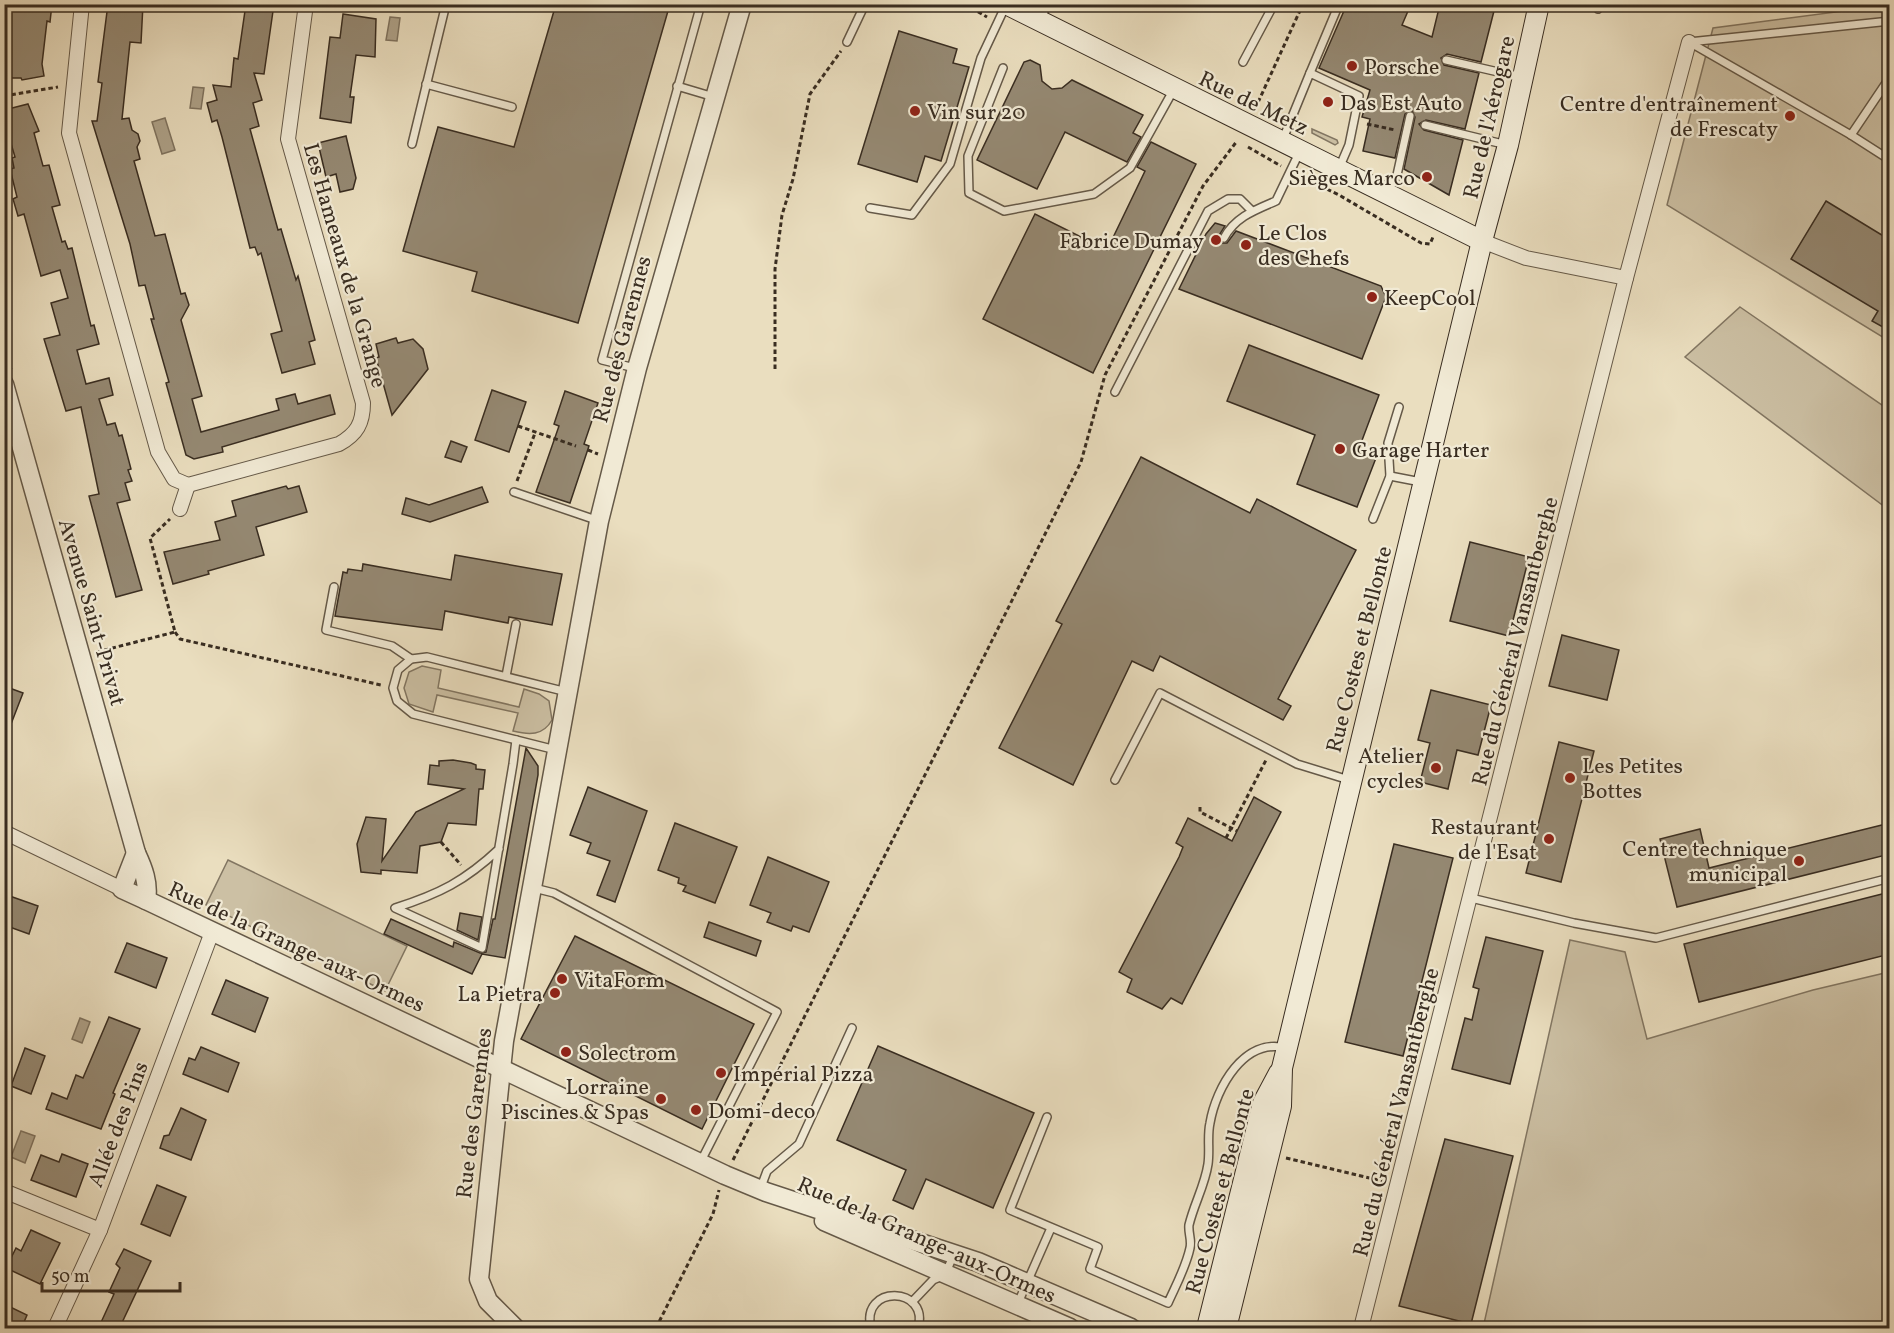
<svg xmlns="http://www.w3.org/2000/svg" width="1894" height="1333" viewBox="0 0 1894 1333" font-family="Vollkorn,serif">
	<style>
		.green { fill: #ccc0a4; stroke: #827662; stroke-width: 1.5 }
		.water { fill: #aea289; stroke: #7f735f; stroke-width: 1.5 }
		.building { fill: #958973; stroke: #392d21; stroke-width: 1.5 }
		.lines { fill: none; stroke-linecap: round; stroke-linejoin: round }
		.service-casing { stroke: #655948; stroke-width: 10 }
		.minor-casing { stroke: #655948; stroke-width: 16 }
		.tertiary-casing { stroke: #655948; stroke-width: 21 }
		.secondary-casing { stroke: #392d21; stroke-width: 22 }
		.path { stroke: #392d21; stroke-width: 3; stroke-dasharray: 4.5 3; stroke-linecap: butt }
		.service { stroke: #f1ead5; stroke-width: 7 }
		.minor { stroke: #f1ead5; stroke-width: 14 }
		.tertiary { stroke: #f1ead5; stroke-width: 18 }
		.secondary { stroke: #f1ead5; stroke-width: 20 }
		.poi-dot { fill: #8f2418; stroke: #f1ead5; stroke-width: 2 }
		.labels { text-anchor: middle; stroke-width: 4.5; stroke-linejoin: round; paint-order: stroke }
		.poi-label { font-size: 22px; fill: #392d21; stroke: #f1ead5; text-anchor: start }
		.street-label { font-size: 22px; fill: #392d21; stroke: #f1ead5 }
	</style>
	<rect width="100%" height="100%" fill="#eadebf"/>
	<filter id="stains"><feTurbulence type="fractalNoise" baseFrequency=".00333" numOctaves="4"/><feColorMatrix values="0 0 0 0 .2 0 0 0 0 .09 0 0 0 0 .02 0 0 0 .5 -.17"/></filter>
	<radialGradient id="worn" r=".72"><stop offset=".6" stop-color="#630" stop-opacity="0"/><stop offset="1" stop-color="#630" stop-opacity=".3"/></radialGradient>
	<!-- green -->
	<g class="green">
		<polygon points="1889,5 1889,341 1667,205 1713,28"/>
		<polygon points="1312,129 1337,140 1338,143 1335,145 1312,133"/>
		<polygon points="1740,307 1889,410 1889,510 1685,357"/>
		<path d="M 422,666 L 441,670 L 438,688 L 519,707 L 524,689 L 539,694 L 549,701 L 552,720 C 543,736 529,735 513,731 L 518,713 L 437,695 L 433,712 L 409,704 L 404,688 L 409,672 Z"/>
		<polygon points="228,860 407,946 385,991 206,905"/>
		<polygon points="1570,940 1625,952 1647,1039 1813,990 1889,972 1889,1328 1483,1328"/>
	</g>
	<!-- water -->
	<g class="water">
		<polygon points="390,17 400,18 397,41 386,40"/>
		<polygon points="193,87 204,88 201,109 190,108"/>
		<polygon points="165,118 175,150 162,154 152,122"/>
		<polygon points="80,1018 90,1022 82,1043 72,1039"/>
		<polygon points="21,1131 35,1136 25,1163 11,1157"/>
	</g>
	<!-- building -->
	<g class="building">
		<polygon points="4,4 52,4 50,22 47,21 42,64 44,76 22,80 21,78 4,78"/>
		<polygon points="108,4 143,4 141,43 130,42 122,119 129,118 132,130 138,134 140,141 137,147 140,159 134,161 155,236 165,234 181,294 185,293 189,305 181,320 202,396 192,399 201,432 279,410 276,399 295,394 298,404 330,395 335,414 222,447 223,452 194,459 186,455 166,383 169,382 151,319 154,319 145,285 139,286 130,244 92,121 97,121 102,83 98,82"/>
		<polygon points="246,4 274,4 264,74 254,73 262,100 253,103 259,126 250,129 278,230 281,229 296,280 298,276 315,340 309,342 315,364 282,373 271,334 282,331 261,253 258,255 255,247 250,248 222,137 217,120 212,122 207,103 217,100 213,85 231,87 234,58 238,59"/>
		<polygon points="556,4 670,4 578,323 472,291 477,272 403,251 438,127 514,147"/>
		<polygon points="1347,4 1411,4 1402,25 1432,37 1440,4 1483,4 1495,7 1481,62 1447,54 1441,58 1444,65 1479,73 1465,129 1426,120 1419,124 1424,130 1463,140 1449,195 1404,169 1415,117 1412,111 1405,114 1395,158 1363,151 1370,119 1362,117 1370,90 1319,68"/>
		<polygon points="343,14 376,19 375,57 356,55 350,97 354,97 351,123 320,118 330,37 340,38"/>
		<polygon points="899,31 957,49 953,63 969,67 941,161 925,156 917,182 858,164"/>
		<polygon points="1030,60 1040,65 1042,81 1052,89 1062,88 1072,80 1143,115 1133,133 1141,137 1127,162 1065,132 1037,189 977,160 1024,62"/>
		<polygon points="28,104 39,131 34,133 43,166 49,165 60,205 52,207 62,242 65,241 68,249 72,248 91,326 94,325 99,344 77,350 86,384 109,378 113,395 99,399 107,425 115,423 119,436 122,435 131,469 128,470 132,481 125,483 130,500 117,503 142,590 116,597 89,496 99,494 81,407 66,411 44,339 60,335 51,303 68,298 60,270 41,276 24,214 18,216 13,199 17,197 10,169 14,168 12,158 15,157 4,120 4,110"/>
		<polygon points="346,136 356,178 353,189 340,192 336,174 326,177 318,143"/>
		<polygon points="1151,142 1196,164 1093,373 983,319 1035,214 1107,250 1145,171 1137,167"/>
		<polygon points="1826,201 1890,240 1890,331 1872,321 1878,311 1791,259"/>
		<polygon points="1215,223 1225,226 1218,237 1222,243 1227,243 1236,231 1381,286 1386,297 1362,359 1179,289 1206,234"/>
		<polygon points="396,338 398,343 413,339 423,349 428,369 392,415 376,358 379,357 376,344"/>
		<polygon points="1249,345 1379,395 1358,451 1376,458 1357,507 1297,484 1315,435 1227,401"/>
		<polygon points="492,390 526,402 509,452 475,440"/>
		<polygon points="565,391 598,403 584,444 589,446 570,503 536,492 559,426 554,424"/>
		<polygon points="451,441 467,447 461,462 445,457"/>
		<polygon points="1141,457 1250,513 1257,499 1356,550 1278,699 1291,706 1283,720 1160,656 1153,671 1132,661 1073,785 999,748 1062,624 1056,621"/>
		<polygon points="286,486 288,489 299,486 307,512 256,527 264,555 208,571 209,574 173,584 164,552 220,540 215,522 236,516 232,501"/>
		<polygon points="482,487 488,502 430,522 402,514 406,498 429,505"/>
		<polygon points="1470,542 1529,557 1509,636 1450,621"/>
		<polygon points="455,555 562,574 552,625 509,617 508,623 445,611 442,630 335,616 343,572 347,573 348,569 362,571 363,564 451,580"/>
		<polygon points="1562,635 1619,650 1607,700 1549,686"/>
		<polygon points="4,686 23,693 6,737 4,737"/>
		<polygon points="1431,690 1491,705 1478,755 1457,750 1448,789 1420,782 1430,743 1418,740"/>
		<polygon points="1559,742 1594,751 1561,882 1526,873"/>
		<polygon points="526,748 538,766 538,775 505,958 482,954 472,974 384,934 391,919 453,947 454,942 480,953 486,952 493,919 495,919"/>
		<polygon points="453,760 471,763 476,765 476,769 485,770 483,789 479,789 476,825 448,823 441,842 420,846 417,873 381,870 381,874 361,872 357,844 366,817 386,819 382,861 416,812 464,789 428,784 430,765 439,766 439,761"/>
		<polygon points="588,787 647,811 615,902 597,895 610,861 587,853 591,843 570,835"/>
		<polygon points="1254,797 1281,812 1182,1004 1171,998 1162,1009 1127,992 1132,979 1119,972 1179,857 1183,847 1176,843 1188,818 1232,841"/>
		<polygon points="675,823 737,847 715,903 683,891 686,886 678,883 679,878 658,870"/>
		<polygon points="1890,823 1890,854 1677,907 1660,839 1700,829 1709,868"/>
		<polygon points="1394,844 1453,858 1403,1056 1345,1042"/>
		<polygon points="768,857 829,882 809,932 793,926 791,931 767,922 771,913 750,905"/>
		<polygon points="1890,892 1890,954 1699,1002 1684,944"/>
		<polygon points="4,894 38,906 29,934 4,925"/>
		<polygon points="460,913 482,917 478,940 457,930"/>
		<polygon points="709,922 761,941 756,956 704,937"/>
		<polygon points="575,936 754,1024 702,1129 521,1039"/>
		<polygon points="1486,937 1543,951 1510,1084 1452,1069 1465,1018 1472,1020 1479,989 1473,987"/>
		<polygon points="127,943 167,958 156,988 115,972"/>
		<polygon points="226,980 268,998 255,1032 212,1014"/>
		<polygon points="109,1017 140,1029 113,1093 115,1094 101,1129 46,1109 52,1093 67,1099 76,1075 83,1078"/>
		<polygon points="878,1046 1034,1113 993,1208 926,1179 913,1209 893,1200 906,1170 837,1140"/>
		<polygon points="201,1047 239,1063 228,1092 183,1074 189,1058 195,1060"/>
		<polygon points="25,1048 45,1056 31,1094 11,1086"/>
		<polygon points="181,1108 206,1120 191,1160 160,1148 164,1136 169,1135"/>
		<polygon points="1445,1139 1513,1156 1471,1324 1399,1306"/>
		<polygon points="62,1154 88,1164 76,1197 31,1180 41,1155 59,1162"/>
		<polygon points="157,1185 186,1197 170,1236 141,1224"/>
		<polygon points="31,1230 60,1243 40,1284 6,1268 16,1248 21,1251"/>
		<polygon points="124,1249 151,1261 119,1329 98,1329 114,1294 109,1292 120,1268 116,1264"/>
		<polygon points="4,1304 27,1315 21,1329 4,1329"/>
	</g>
	<g class="lines">
		<defs>
			<g id="service">
				<polyline points="1598,9 1599,4"/>
				<polyline points="1041,19 1047,4"/>
				<polyline points="847,42 865,4"/>
				<polyline points="1689,42 1851,135 1890,160"/>
				<polyline points="1689,42 1890,21"/>
				<polyline points="1446,60 1520,77"/>
				<polyline points="1243,62 1274,4"/>
				<polyline points="1003,68 968,156 969,193 1004,211 1094,194 1130,168 1174,89"/>
				<polyline points="1310,73 1339,4"/>
				<polyline points="426,84 512,107"/>
				<polyline points="677,86 714,97"/>
				<polyline points="1425,125 1507,145"/>
				<polyline points="1851,135 1890,77"/>
				<polyline points="1283,139 1310,73 1359,96 1349,145 1340,166"/>
				<polyline points="412,144 446,4"/>
				<polyline points="1388,191 1397,175 1410,116"/>
				<polyline points="870,208 912,215 950,164 981,58 1005,7"/>
				<path d="M 1224,238 C 1235,217 1255,210 1276,201 L 1299,153"/>
				<polyline points="635,368 602,360 701,4"/>
				<polyline points="1115,392 1208,211 1228,199 1240,199 1252,211"/>
				<polyline points="1390,476 1421,482"/>
				<polyline points="514,492 599,521"/>
				<polyline points="1373,519 1390,476 1388,443 1399,407"/>
				<polyline points="334,587 326,630 392,646 411,659"/>
				<polyline points="506,676 516,624"/>
				<polyline points="556,750 413,714 397,701 393,688 398,670 411,659 427,657 567,692"/>
				<polyline points="1115,780 1160,693 1297,764 1349,780"/>
				<path d="M 499,849 C 465,881 439,894 395,908 L 482,948 L 513,764 L 516,740"/>
				<polyline points="534,888 554,893 777,1012 700,1163"/>
				<polyline points="1471,898 1574,923 1656,938 1890,878"/>
				<path d="M 1047,1117 L 1010,1210 L 1098,1247 L 1090,1269 L 1168,1303 C 1176,1285 1186,1267 1190,1248 C 1192,1240 1188,1233 1189,1225 C 1194,1204 1205,1185 1208,1164 C 1210,1150 1207,1136 1210,1123 C 1216,1088 1244,1037 1286,1048"/>
				<polyline points="761,1187 767,1171 799,1144 852,1028"/>
				<polyline points="912,1302 933,1280 945,1275 953,1256"/>
				<polyline points="1018,1303 1051,1228"/>
				<path d="M 871,1328 C 860,1284 930,1286 918,1328"/>
			</g>
			<g id="minor">
				<path d="M 82,4 L 69,133 L 158,452 L 174,479 L 188,485 L 339,444 C 357,434 363,423 363,403 L 288,139 L 306,4"/>
				<polyline points="1482,241 1526,258 1626,278"/>
				<polyline points="180,509 188,485"/>
				<polyline points="4,832 122,889"/>
				<polyline points="4,1191 100,1230"/>
				<polyline points="55,1328 100,1230 212,932"/>
				<polyline points="1361,1328 1626,278 1689,42"/>
			</g>
			<g id="tertiary">
				<path d="M 4,384 L 136,853 C 143,868 149,883 146,900"/>
				<polyline points="136,853 122,889 146,900 725,1175 766,1192 978,1262 1131,1328"/>
				<polyline points="824,1221 1070,1328"/>
				<polyline points="515,1328 488,1301 479,1279 504,1041 599,521 637,368 742,4"/>
			</g>
			<g id="secondary">
				<polyline points="1006,4 1482,241"/>
				<polyline points="1207,1328 1263,1103 1279,1073"/>
				<polyline points="1226,1328 1281,1106 1282,1068 1482,241 1508,145 1539,4"/>
			</g>
		</defs>
		<!-- service casing -->
		<use href="#service" class="service-casing"/>
		<!-- minor casing -->
		<use href="#minor" class="minor-casing"/>
		<!-- tertiary casing -->
		<use href="#tertiary" class="tertiary-casing"/>
		<!-- secondary casing -->
		<use href="#secondary" class="secondary-casing"/>
		<!-- path -->
		<g class="path">
			<polyline points="965,4 987,17"/>
			<polyline points="4,96 58,87"/>
			<polyline points="1255,109 1303,4"/>
			<polyline points="1367,124 1395,130"/>
			<polyline points="1248,147 1281,166"/>
			<polyline points="1300,176 1339,195 1421,243 1430,244 1433,237"/>
			<polyline points="4,347 11,369"/>
			<polyline points="775,369 775,269 782,215 793,179 810,94 841,51"/>
			<polyline points="518,426 576,446"/>
			<polyline points="588,450 598,454"/>
			<polyline points="517,481 535,433"/>
			<polyline points="175,632 180,639 381,685"/>
			<polyline points="97,652 175,632 150,538 170,519"/>
			<polyline points="1200,807 1200,812 1237,831"/>
			<polyline points="1226,838 1266,760"/>
			<polyline points="441,842 461,865"/>
			<polyline points="1286,1158 1382,1181"/>
			<polyline points="733,1160 1081,462 1105,375 1203,186 1237,141"/>
			<polyline points="656,1328 713,1214 719,1190"/>
		</g>
		<!-- service -->
		<use href="#service" class="service"/>
		<!-- minor -->
		<use href="#minor" class="minor"/>
		<!-- tertiary -->
		<use href="#tertiary" class="tertiary"/>
		<!-- secondary -->
		<use href="#secondary" class="secondary"/>
	</g>
	<!-- markers -->
	<g class="poi-dot">
		<circle cx="1352" cy="66" r="6"/>
		<circle cx="1328" cy="102" r="6"/>
		<circle cx="915" cy="111" r="6"/>
		<circle cx="1790" cy="116" r="6"/>
		<circle cx="1427" cy="177" r="6"/>
		<circle cx="1216" cy="240" r="6"/>
		<circle cx="1246" cy="245" r="6"/>
		<circle cx="1372" cy="297" r="6"/>
		<circle cx="1340" cy="449" r="6"/>
		<circle cx="1436" cy="768" r="6"/>
		<circle cx="1570" cy="778" r="6"/>
		<circle cx="1549" cy="839" r="6"/>
		<circle cx="1799" cy="861" r="6"/>
		<circle cx="562" cy="979" r="6"/>
		<circle cx="555" cy="993" r="6"/>
		<circle cx="566" cy="1052" r="6"/>
		<circle cx="721" cy="1073" r="6"/>
		<circle cx="661" cy="1099" r="6"/>
		<circle cx="696" cy="1110" r="6"/>
	</g>
	<g class="labels">
		<!-- poi labels -->
		<g class="poi-label">
			<text x="1364" y="74">Porsche</text>
			<text x="1340" y="110">Das Est Auto</text>
			<text x="1778" y="111" text-anchor="end">Centre d'entraînement<tspan x="1778" dy="25">de Frescaty</tspan></text>
			<text x="927" y="119">Vin sur 20</text>
			<text x="1415" y="185" text-anchor="end">Sièges Marco</text>
			<text x="1258" y="240">Le Clos<tspan x="1258" dy="25">des Chefs</tspan></text>
			<text x="1204" y="248" text-anchor="end">Fabrice Dumay</text>
			<text x="1384" y="305">KeepCool</text>
			<text x="1352" y="457">Garage Harter</text>
			<text x="1424" y="763" text-anchor="end">Atelier<tspan x="1424" dy="25">cycles</tspan></text>
			<text x="1582" y="773">Les Petites<tspan x="1582" dy="25">Bottes</tspan></text>
			<text x="1537" y="834" text-anchor="end">Restaurant<tspan x="1537" dy="25">de l'Esat</tspan></text>
			<text x="1787" y="856" text-anchor="end">Centre technique<tspan x="1787" dy="25">municipal</tspan></text>
			<text x="574" y="987">VitaForm</text>
			<text x="543" y="1001" text-anchor="end">La Pietra</text>
			<text x="578" y="1060">Solectrom</text>
			<text x="733" y="1081">Impérial Pizza</text>
			<text x="649" y="1094" text-anchor="end">Lorraine<tspan x="649" dy="25">Piscines &amp; Spas</tspan></text>
			<text x="708" y="1118">Domi-deco</text>
		</g>
		<!-- street labels -->
		<g class="street-label">
			<text transform="translate(1254 102) rotate(26)" y="8">Rue de Metz</text>
			<text transform="translate(1488 117) rotate(-77)" y="8">Rue de l'Aérogare</text>
			<text transform="translate(346 265) rotate(74)" y="8">Les Hameaux de la Grange</text>
			<text transform="translate(621 339) rotate(-75)" y="8">Rue des Garennes</text>
			<text transform="translate(93 612) rotate(74)" y="8">Avenue Saint-Privat</text>
			<text transform="translate(1514 641) rotate(-76)" y="8">Rue du Général Vansantberghe</text>
			<text transform="translate(1358 649) rotate(-76)" y="8">Rue Costes et Bellonte</text>
			<text transform="translate(297 946) rotate(25)" y="8">Rue de la Grange-aux-Ormes</text>
			<text transform="translate(1395 1112) rotate(-76)" y="8">Rue du Général Vansantberghe</text>
			<text transform="translate(473 1113) rotate(-83)" y="8">Rue des Garennes</text>
			<text transform="translate(117 1124) rotate(-69)" y="8">Allée des Pins</text>
			<text transform="translate(1219 1191) rotate(-75)" y="8">Rue Costes et Bellonte</text>
			<text transform="translate(927 1239) rotate(24)" y="8">Rue de la Grange-aux-Ormes</text>
		</g>
	</g>
	<!-- margin -->
	<rect width="1894" height="1333" fill="none" stroke="#eadebf" stroke-width="24"/>
	<rect x="6" y="6" width="1882" height="1321" fill="none" stroke="#392d21" stroke-width="3"/>
	<rect x="12" y="12" width="1870" height="1309" fill="none" stroke="#392d21" stroke-width="1.5"/>
	<!-- scale -->
	<path d="M42 1282v9h138v-9" fill="none" stroke="#392d21" stroke-width="3"/>
	<text x="51" y="1282" font-size="18" fill="#392d21" stroke="#f1ead5" stroke-width="4.5" paint-order="stroke">50 m</text>
	<rect width="100%" height="100%" filter="url(#stains)"/>
	<rect width="100%" height="100%" fill="url(#worn)"/>
</svg>
